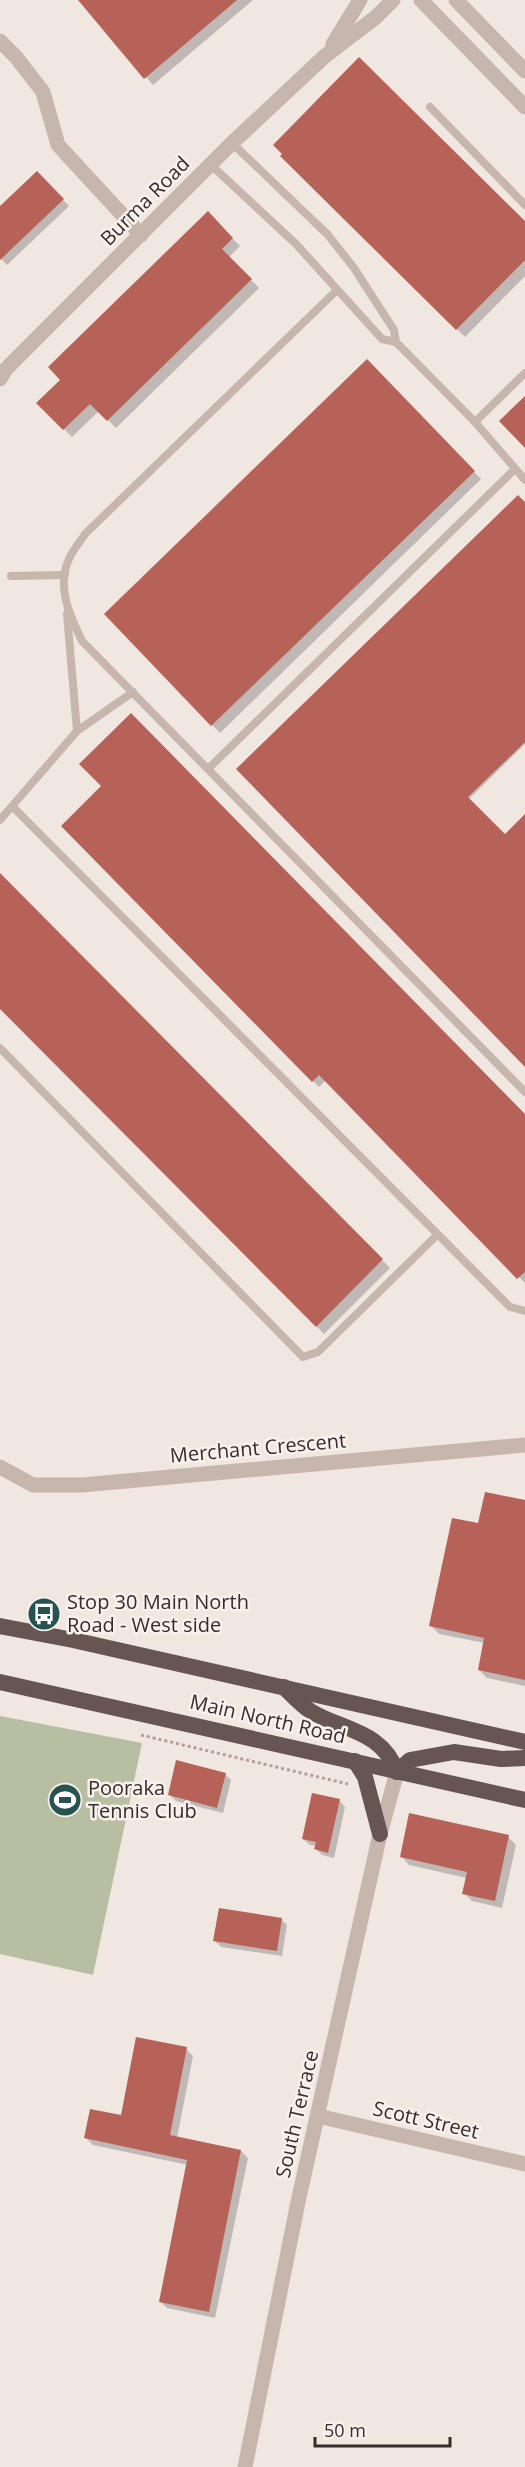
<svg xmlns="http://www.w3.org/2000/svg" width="525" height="2467" viewBox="0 0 525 2467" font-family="'Open Sans',sans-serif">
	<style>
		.park { fill: #b8bea2 }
		.shadow { fill: #0003 }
		.building { fill: #b76258 }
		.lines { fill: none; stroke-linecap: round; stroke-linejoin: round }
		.path { stroke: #b3a098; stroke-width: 3; stroke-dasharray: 3 3; stroke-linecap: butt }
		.service { stroke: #c7b6ae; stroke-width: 8 }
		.minor { stroke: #c7b6ae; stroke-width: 15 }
		.tertiary { stroke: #c7b6ae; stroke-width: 15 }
		.trunk { stroke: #675551; stroke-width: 16 }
		.labels { text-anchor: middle; stroke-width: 5; stroke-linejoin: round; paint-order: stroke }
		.street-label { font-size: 20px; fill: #372d2b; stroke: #f8f1ed }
		.poi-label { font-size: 20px; fill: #372d2b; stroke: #f8f1ed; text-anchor: start }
	</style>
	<rect width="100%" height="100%" fill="#f0e7e1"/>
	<!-- park -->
	<polygon class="park" points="0,1716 142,1743 93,1975 0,1954"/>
	<!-- shadow -->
	<g class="shadow">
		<polygon points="80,0 253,0 153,85"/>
		<polygon points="282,156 525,223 525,276 465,337"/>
		<polygon points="37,173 69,206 7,265 0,258 0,208"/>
		<polygon points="208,214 240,246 229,257 259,288 116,428 99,411 72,437 38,403 62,380"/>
		<polygon points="367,361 481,479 220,733 106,614"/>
		<polygon points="525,504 525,744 469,799 505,836 525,816 525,1065 239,770"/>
		<polygon points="63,826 525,1117 525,1283 326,1080 319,1087"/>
		<polygon points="0,875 390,1268 324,1334 0,1007"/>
		<polygon points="525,1502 525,1686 487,1678 479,1670 485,1643 439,1634 431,1626 479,1525"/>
		<polygon points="225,1774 231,1780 223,1813 176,1801 170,1795"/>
		<polygon points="339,1800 345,1807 334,1858 322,1855 316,1849 317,1846 310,1845 303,1839"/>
		<polygon points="508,1837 516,1845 502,1908 472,1901 464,1893 467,1878 409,1865 402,1857"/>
		<polygon points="281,1919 287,1925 282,1956 221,1947 215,1941"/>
		<polygon points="186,2049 193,2056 177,2138 241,2151 248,2158 215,2318 167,2308 160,2301 188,2165 93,2145 86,2138 122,2117"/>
	</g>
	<!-- building -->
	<g class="building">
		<polygon points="78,0 237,0 144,79"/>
		<polygon points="359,57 525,221 525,260 456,330 280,156 282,154 273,145"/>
		<polygon points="37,171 64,199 0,260 0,206"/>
		<polygon points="208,211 233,238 222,249 252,279 107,421 90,404 63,430 36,403 60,380 48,367"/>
		<polygon points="367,359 475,471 211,726 104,614"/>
		<polygon points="525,396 525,448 499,421"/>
		<polygon points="518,495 525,502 525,742 468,797 505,834 525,814 525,1067 236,769"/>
		<polygon points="131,713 525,1114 525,1272 517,1279 319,1075 312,1082 61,826 101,786 79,764"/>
		<polygon points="0,873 383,1259 316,1327 0,1009"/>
		<polygon points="485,1492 525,1500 525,1680 478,1670 484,1638 429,1626 452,1518 478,1523"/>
		<polygon points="176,1760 226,1773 217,1808 168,1795"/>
		<polygon points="312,1793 340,1799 328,1853 314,1849 316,1842 302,1839"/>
		<polygon points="409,1813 509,1835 495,1901 462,1894 467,1872 400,1857"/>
		<polygon points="219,1908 282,1918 277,1951 213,1941"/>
		<polygon points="136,2037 187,2047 170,2135 241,2150 209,2312 159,2302 187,2160 84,2138 90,2109 121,2115"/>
	</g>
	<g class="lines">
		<!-- path -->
		<polyline class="path" points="141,1735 348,1784"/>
		<!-- service -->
		<g class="service">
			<polyline points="430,107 525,205"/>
			<polyline points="232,143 328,235 354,268 394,330 396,342"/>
			<polyline points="211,165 296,244 382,339 396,342 475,422 525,480"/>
			<path d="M 336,291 L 85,534 C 80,542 73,550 69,559 C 56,587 70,616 82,641 L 525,1092"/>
			<polyline points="475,422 525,373"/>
			<polyline points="11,576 65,575"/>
			<polyline points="77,731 133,692"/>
			<polyline points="208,769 515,469"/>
			<polyline points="13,807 510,1307 525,1311"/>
			<polyline points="0,820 77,731 67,614"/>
			<polyline points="0,1048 303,1357 318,1352 437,1235"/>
		</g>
		<!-- minor -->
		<g class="minor">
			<polyline points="0,41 16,57 43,92 58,145 141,235"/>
			<polyline points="0,379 6,369 232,143 325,56"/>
			<polyline points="0,1467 33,1485 82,1485 525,1445"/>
			<polyline points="318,2116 525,2164"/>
		</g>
		<!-- tertiary -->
		<g class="tertiary">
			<polyline points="421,0 525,107"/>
			<polyline points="456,0 525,71"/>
			<polyline points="333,44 360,0"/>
			<polyline points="325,56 376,17 393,0"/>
			<polyline points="245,2467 298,2202 380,1834 397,1772"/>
		</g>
		<!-- trunk -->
		<g class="trunk">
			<polyline points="0,1626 73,1640 525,1742"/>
			<path d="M 0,1682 C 175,1720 350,1759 525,1800"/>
			<path d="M 284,1687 C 292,1695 302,1706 312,1712 C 345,1731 382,1731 397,1772"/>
			<polyline points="355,1761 365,1777 380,1834"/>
			<polyline points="397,1772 410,1760 454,1752 501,1759 525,1758"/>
		</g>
	</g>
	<!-- icons -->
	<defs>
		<symbol id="bus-disc" viewBox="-11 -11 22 22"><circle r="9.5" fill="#265350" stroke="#f8f1ed"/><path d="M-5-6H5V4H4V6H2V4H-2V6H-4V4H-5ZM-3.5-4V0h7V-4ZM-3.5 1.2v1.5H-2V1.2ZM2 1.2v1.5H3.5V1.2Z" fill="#fff"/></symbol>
		<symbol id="stadium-disc" viewBox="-11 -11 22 22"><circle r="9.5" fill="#265350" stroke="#f8f1ed"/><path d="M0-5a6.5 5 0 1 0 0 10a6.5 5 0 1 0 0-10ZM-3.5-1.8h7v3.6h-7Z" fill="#fff"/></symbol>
	</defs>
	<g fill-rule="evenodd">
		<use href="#bus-disc" x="25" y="1595" width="38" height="38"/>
		<use href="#stadium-disc" x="46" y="1781" width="38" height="38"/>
	</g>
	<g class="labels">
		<!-- street labels -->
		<g class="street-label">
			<text transform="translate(145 201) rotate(-45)" y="7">Burma Road</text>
			<text transform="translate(258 1448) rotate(-5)" y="7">Merchant Crescent</text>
			<text transform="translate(268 1719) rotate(13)" y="7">Main North Road</text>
			<text transform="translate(297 2114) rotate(-77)" y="7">South Terrace</text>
			<text transform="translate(426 2120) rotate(13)" y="7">Scott Street</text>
		</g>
		<!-- poi labels -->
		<g class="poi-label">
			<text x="67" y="1609">Stop 30 Main North<tspan x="67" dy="23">Road - West side</tspan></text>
			<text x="88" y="1795">Pooraka<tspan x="88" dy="23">Tennis Club</tspan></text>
		</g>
	</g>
	<!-- scale -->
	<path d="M315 2437v9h135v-9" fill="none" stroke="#372d2b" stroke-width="3"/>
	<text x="324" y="2437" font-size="18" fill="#372d2b" stroke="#f8f1ed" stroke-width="4.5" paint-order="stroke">50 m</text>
</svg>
